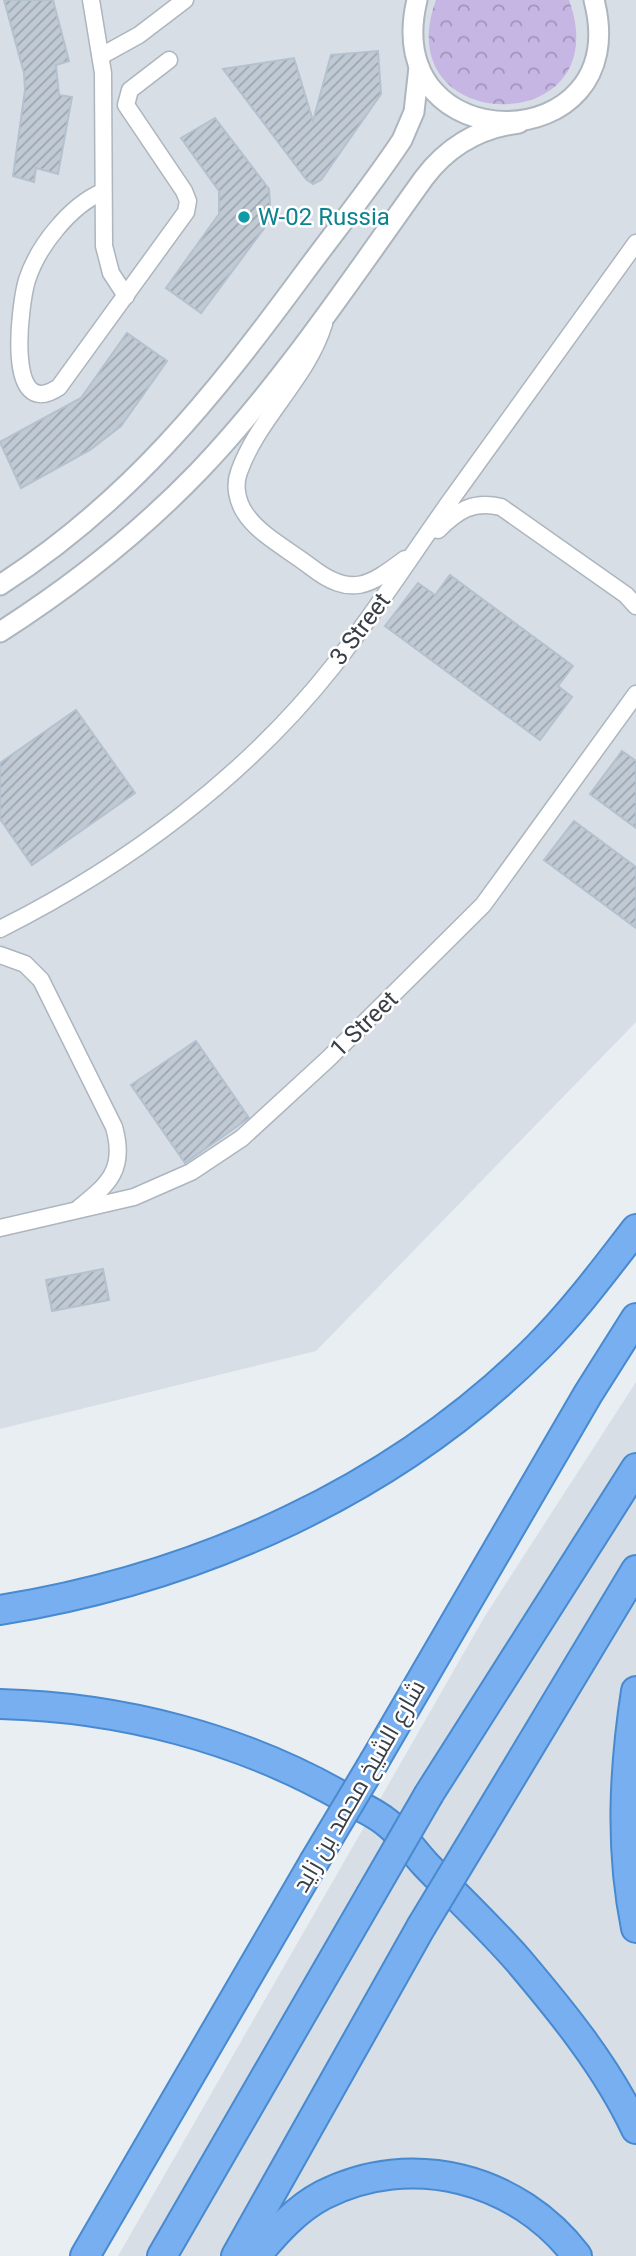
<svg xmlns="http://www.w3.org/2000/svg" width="636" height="2256" viewBox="0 0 636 2256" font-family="Roboto,Cairo,sans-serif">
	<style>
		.residential { fill: #d8dee6 }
		.forest { fill: url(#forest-crowns) }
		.building { fill: url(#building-hatch); stroke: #b4c1ce; stroke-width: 2 }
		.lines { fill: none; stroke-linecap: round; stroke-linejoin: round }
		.minor-casing { stroke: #adb5be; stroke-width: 19 }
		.tertiary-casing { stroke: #adb5be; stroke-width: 23 }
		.motorway-casing { stroke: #488acf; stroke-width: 32 }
		.minor { stroke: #fff; stroke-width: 16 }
		.tertiary { stroke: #fff; stroke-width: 19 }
		.motorway { stroke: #77aff0; stroke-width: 28 }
		.motorway-bridge-casing { stroke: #488acf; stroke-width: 32; stroke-linecap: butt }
		.motorway-bridge { stroke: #77aff0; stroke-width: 28 }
		.culture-dot { fill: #0f9aa8; stroke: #fff; stroke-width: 2.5 }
		.labels { text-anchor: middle; stroke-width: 5; stroke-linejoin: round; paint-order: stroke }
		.culture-label { font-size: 24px; fill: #0d838f; stroke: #fff; text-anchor: start }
		.street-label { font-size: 24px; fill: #383f46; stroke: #fff }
	</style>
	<defs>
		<pattern id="forest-crowns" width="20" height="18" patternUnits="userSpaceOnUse" patternTransform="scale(1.75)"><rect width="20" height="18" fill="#c5b6e3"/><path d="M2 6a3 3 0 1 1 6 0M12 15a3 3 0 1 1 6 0" fill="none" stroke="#a195ba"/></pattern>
		<pattern id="building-hatch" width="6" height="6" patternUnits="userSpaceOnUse" patternTransform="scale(1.75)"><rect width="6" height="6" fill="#c0cad4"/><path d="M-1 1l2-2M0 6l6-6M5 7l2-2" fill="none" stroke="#9da5ae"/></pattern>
	</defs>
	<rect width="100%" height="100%" fill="#e9eef3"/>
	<!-- residential -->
	<g class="residential">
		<polygon points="0,0 636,0 636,1022 316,1351 0,1429"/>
		<polygon points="636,1382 636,2256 118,2256 485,1616"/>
	</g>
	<!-- forest -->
	<path class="forest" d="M 436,0 L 569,0 C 620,140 385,138 436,0 Z"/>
	<!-- building -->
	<g class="building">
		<polygon points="4,0 53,0 69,61 56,65 59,95 72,97 58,174 36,168 34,182 13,176 25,90 24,73"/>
		<polygon points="378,51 381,94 321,180 313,184 306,179 223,69 294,58 313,121 331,55"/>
		<polygon points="215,118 269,189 271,219 201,313 166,288 219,214 219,191 181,138"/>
		<polygon points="127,333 167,361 121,426 90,450 21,488 0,442 81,398"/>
		<polygon points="450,575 573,666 558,686 572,697 540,740 385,626 418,583 435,595"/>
		<polygon points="76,710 135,793 32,865 0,819 0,763"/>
		<polygon points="622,751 636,761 636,828 590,794"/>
		<polygon points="574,821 636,867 636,928 544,860"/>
		<polygon points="196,1041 249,1118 185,1163 131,1085"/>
		<polygon points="103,1269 109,1300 52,1311 46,1280"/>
	</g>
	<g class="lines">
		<defs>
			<g id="minor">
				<polyline points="91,0 103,73 104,246 111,273 126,296"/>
				<polyline points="101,56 139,35 185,0"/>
				<path d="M 102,192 C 70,206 38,246 27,280 C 20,303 4,424 59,387 L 186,212 L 188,201 L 184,191 L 126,105 L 130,90 L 169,60"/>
				<path d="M 324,324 C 307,379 258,418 239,472 C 234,485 237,501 245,513 C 259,535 291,551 311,567 C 351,598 369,586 405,559"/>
				<path d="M 438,530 C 457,511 473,500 501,507 L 626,595 L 636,606"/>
				<path d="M 0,929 C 126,866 247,776 334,665 C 376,611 413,553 453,497 C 514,412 575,327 636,243"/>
				<path d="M 0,955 L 25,964 L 41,980 L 114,1127 C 126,1169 109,1184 79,1208"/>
				<polyline points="0,1228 134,1197 191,1172 242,1138 328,1059 483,905 636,694"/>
			</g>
			<g id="tertiary">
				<path d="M 417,0 C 378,163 636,161 594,0"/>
				<path d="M 0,585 C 129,502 212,398 302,276 C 335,231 371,187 402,140 L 414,112 L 419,67"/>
				<path d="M 0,632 C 72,586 138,534 198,472 C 283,383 352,278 424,178 C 448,146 479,128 519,123"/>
			</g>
			<g id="motorway">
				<path d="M 0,1610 C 199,1578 394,1491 538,1347 C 574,1311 605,1269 636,1229"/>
				<path d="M 636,1691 C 624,1770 620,1849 636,1928"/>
				<path d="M 0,1704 C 120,1707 241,1738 345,1798 C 358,1806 374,1812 386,1822 C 401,1833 413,1851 426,1865 C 457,1897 488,1926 518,1960 C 562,2012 607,2067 636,2129"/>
				<polyline points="375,1760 588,1394 636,1318"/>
				<polyline points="429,1794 636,1468"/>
				<polyline points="482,1826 636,1570"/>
				<polyline points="85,2256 314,1862"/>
				<polyline points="162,2256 370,1896"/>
				<polyline points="236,2256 421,1927"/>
				<path d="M 256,2256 C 275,2233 296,2209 323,2195 C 411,2150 518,2178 577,2256"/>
			</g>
		</defs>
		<!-- minor casing -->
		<use href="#minor" class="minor-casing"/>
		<!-- tertiary casing -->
		<use href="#tertiary" class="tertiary-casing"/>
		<!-- motorway casing -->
		<use href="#motorway" class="motorway-casing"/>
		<!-- minor -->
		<use href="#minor" class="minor"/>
		<!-- tertiary -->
		<use href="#tertiary" class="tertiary"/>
		<!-- motorway -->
		<use href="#motorway" class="motorway"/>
		<defs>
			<g id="motorway-bridge">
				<polyline points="314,1862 375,1760"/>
				<polyline points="370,1896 429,1794"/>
				<polyline points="421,1927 482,1826"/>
			</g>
		</defs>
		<!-- motorway-bridge casing -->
		<use href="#motorway-bridge" class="motorway-bridge-casing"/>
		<!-- motorway-bridge -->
		<use href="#motorway-bridge" class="motorway-bridge"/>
	</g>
	<!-- markers -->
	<circle class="culture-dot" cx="244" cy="217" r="7"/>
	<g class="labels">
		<!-- culture labels -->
		<g class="culture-label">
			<text x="258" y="225">W-02 Russia</text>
		</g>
		<!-- street labels -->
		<g class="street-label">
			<text transform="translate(360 629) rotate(-53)" y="8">3 Street</text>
			<text transform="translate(364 1024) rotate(-44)" y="8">1 Street</text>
			<text transform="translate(359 1786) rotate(-60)" y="8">شارع الشيخ محمد بن زايد</text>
		</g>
	</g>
</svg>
